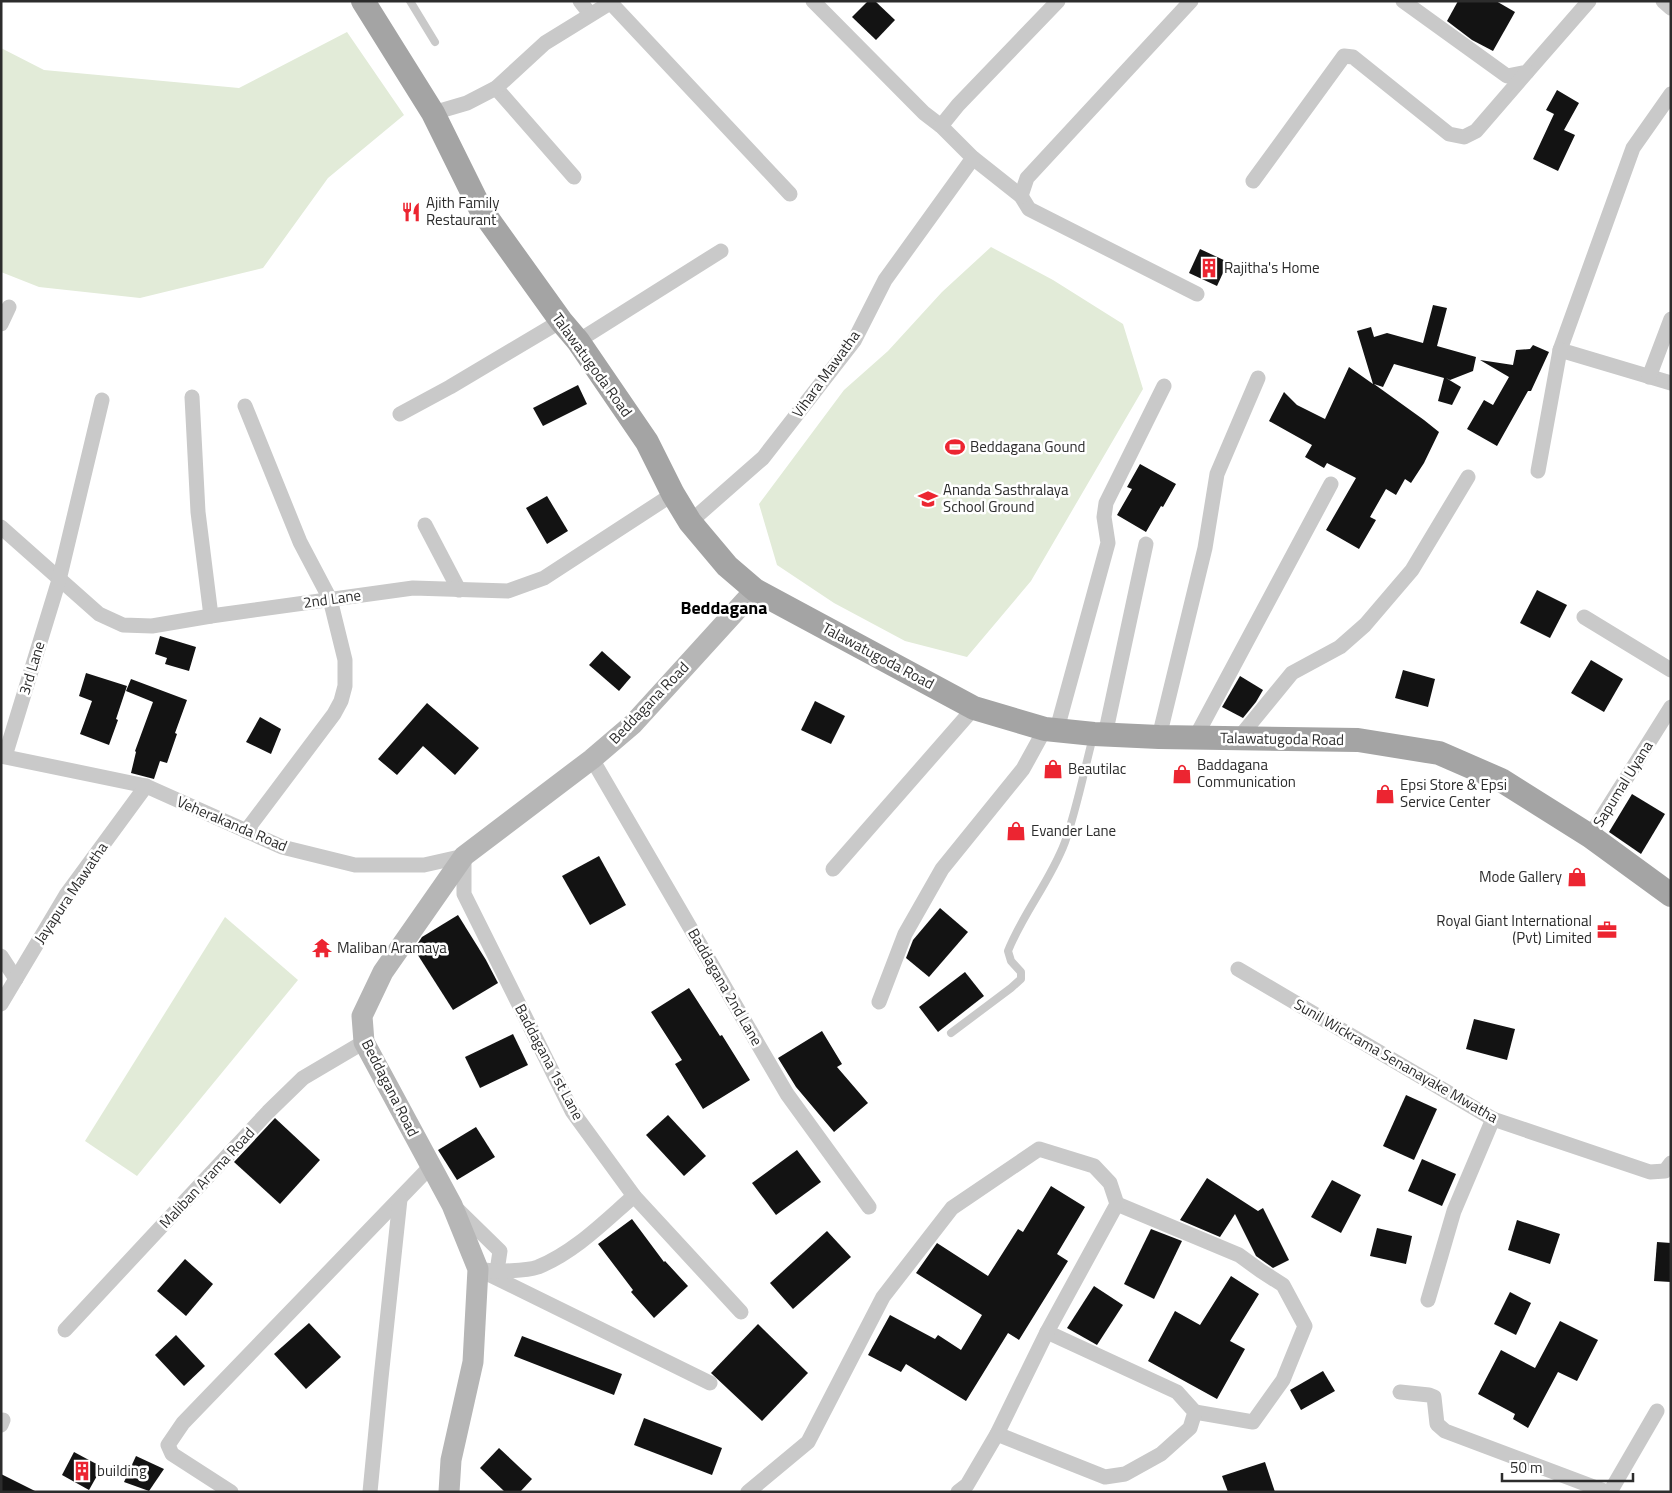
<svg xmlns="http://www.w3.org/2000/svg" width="1672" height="1493" viewBox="0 0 1672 1493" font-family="'Titillium Web',sans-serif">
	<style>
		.green { fill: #e2ebd8 }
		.building { fill: #131313 }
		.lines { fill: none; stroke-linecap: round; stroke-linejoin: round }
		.lane { stroke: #c9c9c9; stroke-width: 8 }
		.street { stroke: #c9c9c9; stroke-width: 15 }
		.secondary { stroke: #b6b6b6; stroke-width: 21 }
		.primary { stroke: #a4a4a4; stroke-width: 24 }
		.labels { text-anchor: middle; stroke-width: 5; stroke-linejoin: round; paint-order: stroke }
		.poi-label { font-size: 15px; fill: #2c2c2c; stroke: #fff; text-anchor: start }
		.street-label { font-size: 15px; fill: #2c2c2c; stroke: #fff }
		.quarter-label { font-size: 18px; font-weight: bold; fill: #000; stroke: #fff }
	</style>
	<rect width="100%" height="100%" fill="#fff"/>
	<!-- green -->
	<g class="green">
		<polygon points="347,32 404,115 328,178 263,268 140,298 39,287 1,272 1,48 44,70 239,88"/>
		<polygon points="991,247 1053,280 1123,324 1143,389 1031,581 967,657 905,641 834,603 777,565 759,504 844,390 888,351 942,292"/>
		<polygon points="225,917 298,980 137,1176 85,1141"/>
	</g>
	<!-- building -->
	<g class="building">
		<polygon points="868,1 875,1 895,20 876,40 852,17"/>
		<polygon points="1458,1 1496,1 1515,12 1493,51 1472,40 1447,21"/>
		<polygon points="1557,90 1579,103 1564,130 1575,135 1558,171 1533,159 1554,114 1546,110"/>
		<polygon points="1200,249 1228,262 1217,286 1189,273"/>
		<polygon points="1433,305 1447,308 1437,346 1476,357 1473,371 1450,380 1446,378 1461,387 1452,405 1438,401 1444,378 1394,364 1383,387 1374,384 1424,420 1439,432 1424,463 1411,483 1405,479 1396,495 1386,489 1370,517 1376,520 1359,549 1326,530 1356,478 1327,463 1324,468 1305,457 1312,445 1269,421 1284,392 1297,405 1325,419 1349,367 1373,384 1357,331 1371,327 1374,337 1387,333 1423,343"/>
		<polygon points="1533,345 1549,352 1531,391 1528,391 1497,446 1467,429 1484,400 1493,405 1509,377 1480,360 1513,365 1516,350 1530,349"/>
		<polygon points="578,385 587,404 543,426 533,408"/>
		<polygon points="1140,464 1176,484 1163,507 1161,506 1146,532 1117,515 1132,489 1127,487"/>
		<polygon points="547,496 568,531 547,544 526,508"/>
		<polygon points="1537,590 1567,605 1550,638 1520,623"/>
		<polygon points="160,636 196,647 189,671 165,664 167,658 155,654"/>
		<polygon points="602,651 631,677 619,691 589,665"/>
		<polygon points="1591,660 1623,679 1604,712 1571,693"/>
		<polygon points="1403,670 1435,679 1428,707 1395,698"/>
		<polygon points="86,673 127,686 116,719 118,720 109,745 80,734 92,701 79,696"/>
		<polygon points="1240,676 1263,690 1256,702 1243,718 1222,707"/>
		<polygon points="131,679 187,700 175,733 177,734 167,763 160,761 154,779 131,773 136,752 135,751 153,702 126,691"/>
		<polygon points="815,701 845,716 831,744 801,730"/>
		<polygon points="427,703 479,748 455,775 423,746 397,775 378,759"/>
		<polygon points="260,717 281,729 271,754 246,742"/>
		<polygon points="1632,794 1665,814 1641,854 1609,832"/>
		<polygon points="599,856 626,905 590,925 562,876"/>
		<polygon points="940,908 968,932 929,977 906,958 913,940"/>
		<polygon points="458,915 486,960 498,983 453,1010 414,949 422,937"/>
		<polygon points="965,972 984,996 938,1032 919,1007"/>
		<polygon points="689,988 720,1036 722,1035 750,1080 703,1109 675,1064 682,1060 651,1012"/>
		<polygon points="1474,1019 1515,1029 1507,1060 1466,1049"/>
		<polygon points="822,1031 842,1064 837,1067 868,1103 834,1132 796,1087 778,1058"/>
		<polygon points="513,1034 528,1065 480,1088 465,1057"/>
		<polygon points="1406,1095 1437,1109 1414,1160 1383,1146"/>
		<polygon points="668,1115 706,1156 684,1176 646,1135"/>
		<polygon points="275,1118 320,1160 280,1204 234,1162"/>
		<polygon points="476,1127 495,1157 457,1180 438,1150"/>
		<polygon points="797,1150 821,1182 776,1215 752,1183"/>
		<polygon points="1422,1159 1456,1174 1442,1206 1408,1191"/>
		<polygon points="1207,1178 1258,1211 1263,1208 1289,1260 1273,1268 1256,1256 1235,1214 1220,1237 1180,1220"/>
		<polygon points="1332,1180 1361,1195 1341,1233 1311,1217"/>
		<polygon points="1051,1186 1085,1207 1057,1254 1068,1261 1019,1340 1008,1333 966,1401 906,1364 901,1372 868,1355 890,1315 935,1339 938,1335 961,1350 982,1315 916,1273 937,1243 988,1276 1018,1229 1023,1232"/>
		<polygon points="632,1219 664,1262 665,1261 688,1286 654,1318 631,1292 633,1290 598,1244"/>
		<polygon points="1517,1220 1560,1234 1550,1264 1508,1250"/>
		<polygon points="1377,1228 1412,1236 1406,1264 1370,1256"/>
		<polygon points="1151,1229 1182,1241 1154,1299 1124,1284"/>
		<polygon points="827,1231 851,1257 793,1309 770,1283"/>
		<polygon points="1657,1242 1671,1243 1671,1282 1654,1281"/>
		<polygon points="185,1259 213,1284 186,1316 157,1291"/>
		<polygon points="1231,1276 1259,1294 1230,1341 1245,1349 1217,1399 1148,1361 1175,1311 1200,1325"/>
		<polygon points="1094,1286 1123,1305 1097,1345 1067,1328"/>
		<polygon points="1510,1292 1531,1303 1516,1335 1494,1324"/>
		<polygon points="1560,1321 1598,1340 1577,1381 1558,1372 1528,1428 1513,1419 1515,1414 1478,1394 1501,1350 1535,1368"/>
		<polygon points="309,1323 341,1357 306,1389 274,1354"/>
		<polygon points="758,1324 808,1373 762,1421 711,1373"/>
		<polygon points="176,1335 205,1366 184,1386 155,1355"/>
		<polygon points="522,1336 622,1374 614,1395 514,1356"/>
		<polygon points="1323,1371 1335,1391 1301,1410 1290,1390"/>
		<polygon points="644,1418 722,1448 712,1475 634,1445"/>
		<polygon points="499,1448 532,1479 520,1492 505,1492 480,1468"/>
		<polygon points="74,1452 102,1467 89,1490 62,1475"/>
		<polygon points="136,1456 164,1469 149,1491 124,1482"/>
		<polygon points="1265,1462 1275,1492 1228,1492 1222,1476"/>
		<polygon points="1,1474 37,1492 1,1492"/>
	</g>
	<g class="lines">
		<!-- lane -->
		<g class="lane">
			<polyline points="410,1 435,42"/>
			<path d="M 951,1033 L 1011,988 L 1021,979 L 1021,972 L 1011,961 L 1008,951 C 1023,913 1051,880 1065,842 C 1077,808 1084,771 1093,737"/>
		</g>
		<!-- street -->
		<g class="street">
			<polyline points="580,1 590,14"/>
			<polyline points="813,1 924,113 941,126 973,158 1021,196 1029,209 1197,294"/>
			<polyline points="1403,1 1507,76 1527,72 1589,1"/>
			<polyline points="1663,1 1671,8"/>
			<polyline points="610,2 790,194"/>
			<polyline points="496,88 574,177"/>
			<polyline points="1671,94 1633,148 1560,350 1671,383"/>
			<polyline points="433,113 467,103 496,88 545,43 613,1"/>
			<polyline points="941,126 958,105 1058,1"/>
			<polyline points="1253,181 1344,56 1353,57 1449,134 1464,137 1476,131 1527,72"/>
			<polyline points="1021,196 1027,178 1191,1"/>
			<polyline points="1,324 9,307"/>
			<polyline points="578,341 721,251"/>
			<polyline points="1649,377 1671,319"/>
			<polyline points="192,397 198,512 211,616"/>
			<polyline points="245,406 300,542 330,599 345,660 345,686 341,701 334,714 246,831"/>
			<polyline points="400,414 450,387 561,321"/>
			<polyline points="1538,471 1560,350"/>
			<polyline points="690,522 763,458 854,341 885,280 973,158"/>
			<polyline points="425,525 459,590"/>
			<polyline points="1,527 99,614 123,625 152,626 211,616 413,588 508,591 544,578 673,494"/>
			<polyline points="1584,617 1671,670"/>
			<polyline points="1057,729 1108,543 1104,517 1106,503 1164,386"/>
			<polyline points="1105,735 1146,544"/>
			<polyline points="1159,737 1205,548 1217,474 1258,378"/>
			<polyline points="1195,738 1331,484"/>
			<polyline points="1238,739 1292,673 1340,647 1365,625 1412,570 1468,477"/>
			<polyline points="1,756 146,786 282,847 355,865 424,865 464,856 464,894 572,1111 634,1196 741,1312"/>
			<polyline points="5,756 59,580 102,400"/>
			<polyline points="592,759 787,1094 869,1207"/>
			<polyline points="1590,836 1671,707"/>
			<polyline points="833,869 974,708"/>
			<polyline points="1,956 16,979"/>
			<polyline points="1238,969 1493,1119 1650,1172 1665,1171 1671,1163"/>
			<polyline points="879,1002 905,934 942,869 1023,769 1045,729"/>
			<polyline points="1,1004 66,895 146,786"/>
			<polyline points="1117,1204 1239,1255 1261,1271 1283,1285 1305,1326 1283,1380 1253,1422 1195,1412"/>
			<polyline points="457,1209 500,1251 497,1271"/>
			<polyline points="478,1269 710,1383"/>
			<path d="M 484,1270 C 497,1272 526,1271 538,1267 C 575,1252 605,1221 634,1196"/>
			<polyline points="1428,1300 1454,1211 1493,1119"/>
			<polyline points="65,1330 268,1112 303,1078 364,1042"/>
			<polyline points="1400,1392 1429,1395 1434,1397 1437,1424 1445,1431 1607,1492"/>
			<polyline points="1,1425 3,1420"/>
			<polyline points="997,1434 1105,1477 1125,1474 1161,1454 1190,1428 1195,1412 1177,1392 1047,1332"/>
			<polyline points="231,1492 172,1454 168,1445 183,1423 431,1166"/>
			<polyline points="370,1492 381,1378 400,1199"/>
			<polyline points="748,1492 808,1442 883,1297 952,1208 1039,1149 1094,1166 1110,1183 1117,1204 1047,1332 997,1434 967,1485 958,1492"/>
			<polyline points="1610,1492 1657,1411"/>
		</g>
		<!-- secondary -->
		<polyline class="secondary" points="449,1492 451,1460 473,1362 478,1269 452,1205 364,1042 362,1016 383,972 464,856 592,759 633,724 755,590"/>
		<!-- primary -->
		<polyline class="primary" points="363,1 433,113 480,208 561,321 578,341 647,442 673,494 690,522 727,566 755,590 974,708 1045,729 1094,734 1159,737 1358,740 1439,753 1501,780 1590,836 1671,895"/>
	</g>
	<!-- icons -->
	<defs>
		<symbol id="restaurant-bare" viewBox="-9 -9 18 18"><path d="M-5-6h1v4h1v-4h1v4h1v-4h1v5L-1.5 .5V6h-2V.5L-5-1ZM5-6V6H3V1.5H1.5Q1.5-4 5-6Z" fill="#ec2531" stroke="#fff" stroke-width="2.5" paint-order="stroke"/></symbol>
		<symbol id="building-bare" viewBox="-9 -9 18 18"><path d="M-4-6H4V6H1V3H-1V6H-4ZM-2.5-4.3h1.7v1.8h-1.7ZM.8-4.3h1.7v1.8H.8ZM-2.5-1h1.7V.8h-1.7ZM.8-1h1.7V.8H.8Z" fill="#ec2531" stroke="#fff" stroke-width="2.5" paint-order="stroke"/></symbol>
		<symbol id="stadium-bare" viewBox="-9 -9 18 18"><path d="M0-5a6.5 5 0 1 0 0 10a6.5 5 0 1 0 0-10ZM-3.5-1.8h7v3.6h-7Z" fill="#ec2531" stroke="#fff" stroke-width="2.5" paint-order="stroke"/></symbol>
		<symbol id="school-bare" viewBox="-9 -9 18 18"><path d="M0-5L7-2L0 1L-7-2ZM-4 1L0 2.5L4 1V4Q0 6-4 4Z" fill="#ec2531" stroke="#fff" stroke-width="2.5" paint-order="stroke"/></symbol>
		<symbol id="shop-bare" viewBox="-9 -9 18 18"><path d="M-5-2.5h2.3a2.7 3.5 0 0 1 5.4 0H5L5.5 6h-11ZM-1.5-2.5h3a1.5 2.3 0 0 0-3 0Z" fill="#ec2531" stroke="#fff" stroke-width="2.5" paint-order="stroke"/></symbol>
		<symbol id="office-bare" viewBox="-9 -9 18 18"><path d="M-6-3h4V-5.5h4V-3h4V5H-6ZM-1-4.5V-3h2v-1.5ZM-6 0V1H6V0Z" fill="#ec2531" stroke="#fff" stroke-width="2.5" paint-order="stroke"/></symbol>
		<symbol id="temple-bare" viewBox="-9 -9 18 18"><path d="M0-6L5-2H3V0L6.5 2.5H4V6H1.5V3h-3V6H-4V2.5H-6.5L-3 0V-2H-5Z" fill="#ec2531" stroke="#fff" stroke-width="2.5" paint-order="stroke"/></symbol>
	</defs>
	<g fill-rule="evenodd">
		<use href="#restaurant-bare" x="397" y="198" width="28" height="28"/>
		<use href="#building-bare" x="1195" y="254" width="28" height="28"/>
		<use href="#stadium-bare" x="941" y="433" width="28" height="28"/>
		<use href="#school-bare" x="914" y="485" width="28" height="28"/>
		<use href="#shop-bare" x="1039" y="755" width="28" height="28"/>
		<use href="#shop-bare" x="1168" y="760" width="28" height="28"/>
		<use href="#shop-bare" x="1371" y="780" width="28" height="28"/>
		<use href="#shop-bare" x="1002" y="817" width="28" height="28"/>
		<use href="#shop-bare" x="1563" y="863" width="28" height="28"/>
		<use href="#office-bare" x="1593" y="916" width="28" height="28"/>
		<use href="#temple-bare" x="308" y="934" width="28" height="28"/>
		<use href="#building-bare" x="68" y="1457" width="28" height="28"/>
	</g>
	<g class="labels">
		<!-- poi labels -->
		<g class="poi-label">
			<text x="426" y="208">Ajith Family<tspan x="426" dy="17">Restaurant</tspan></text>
			<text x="1224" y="273">Rajitha's Home</text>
			<text x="970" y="452">Beddagana Gound</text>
			<text x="943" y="495">Ananda Sasthralaya<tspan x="943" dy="17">School Ground</tspan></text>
			<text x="1197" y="770">Baddagana<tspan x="1197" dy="17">Communication</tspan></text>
			<text x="1068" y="774">Beautilac</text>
			<text x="1400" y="790">Epsi Store &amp; Epsi<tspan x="1400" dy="17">Service Center</tspan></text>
			<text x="1031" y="836">Evander Lane</text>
			<text x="1562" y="882" text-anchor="end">Mode Gallery</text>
			<text x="1592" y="926" text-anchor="end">Royal Giant International<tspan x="1592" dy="17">(Pvt) Limited</tspan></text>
			<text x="337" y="953">Maliban Aramaya</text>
			<text x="97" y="1476">building</text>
		</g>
		<!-- street labels -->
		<g class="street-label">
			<text transform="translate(592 365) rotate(54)" y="5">Talawatugoda Road</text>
			<text transform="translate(826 374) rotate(-54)" y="5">Vihara Mawatha</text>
			<text transform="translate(332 599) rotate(-8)" y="5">2nd Lane</text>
			<text transform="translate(878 656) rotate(28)" y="5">Talawatugoda Road</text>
			<text transform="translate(32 668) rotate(-73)" y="5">3rd Lane</text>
			<text transform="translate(649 703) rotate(-46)" y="5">Beddagana Road</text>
			<text transform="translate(1282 739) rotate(1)" y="5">Talawatugoda Road</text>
			<text transform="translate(1623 784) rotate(-58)" y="5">Sapumal Uyana</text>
			<text transform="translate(232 824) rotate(23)" y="5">Veherakanda Road</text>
			<text transform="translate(71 893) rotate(-56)" y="5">Jayapura Mawatha</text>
			<text transform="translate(725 987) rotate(60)" y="5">Baddagana 2nd Lane</text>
			<text transform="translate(1396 1061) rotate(30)" y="5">Sunil Wickrama Senanayake Mwatha</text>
			<text transform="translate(549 1062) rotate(62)" y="5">Baddagana 1st Lane</text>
			<text transform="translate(390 1088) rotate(63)" y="5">Beddagana Road</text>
			<text transform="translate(207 1178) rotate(-47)" y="5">Maliban Arama Road</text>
		</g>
		<!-- quarter labels -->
		<g class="quarter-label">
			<text x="724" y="614">Beddagana</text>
		</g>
	</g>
	<!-- border -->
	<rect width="1672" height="1493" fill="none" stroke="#2c2c2c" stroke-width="5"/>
	<!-- scale -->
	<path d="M1502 1473v8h131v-8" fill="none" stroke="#2c2c2c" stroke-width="2.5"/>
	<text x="1510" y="1473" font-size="15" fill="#2c2c2c" stroke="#ffffff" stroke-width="4" paint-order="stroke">50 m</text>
</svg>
